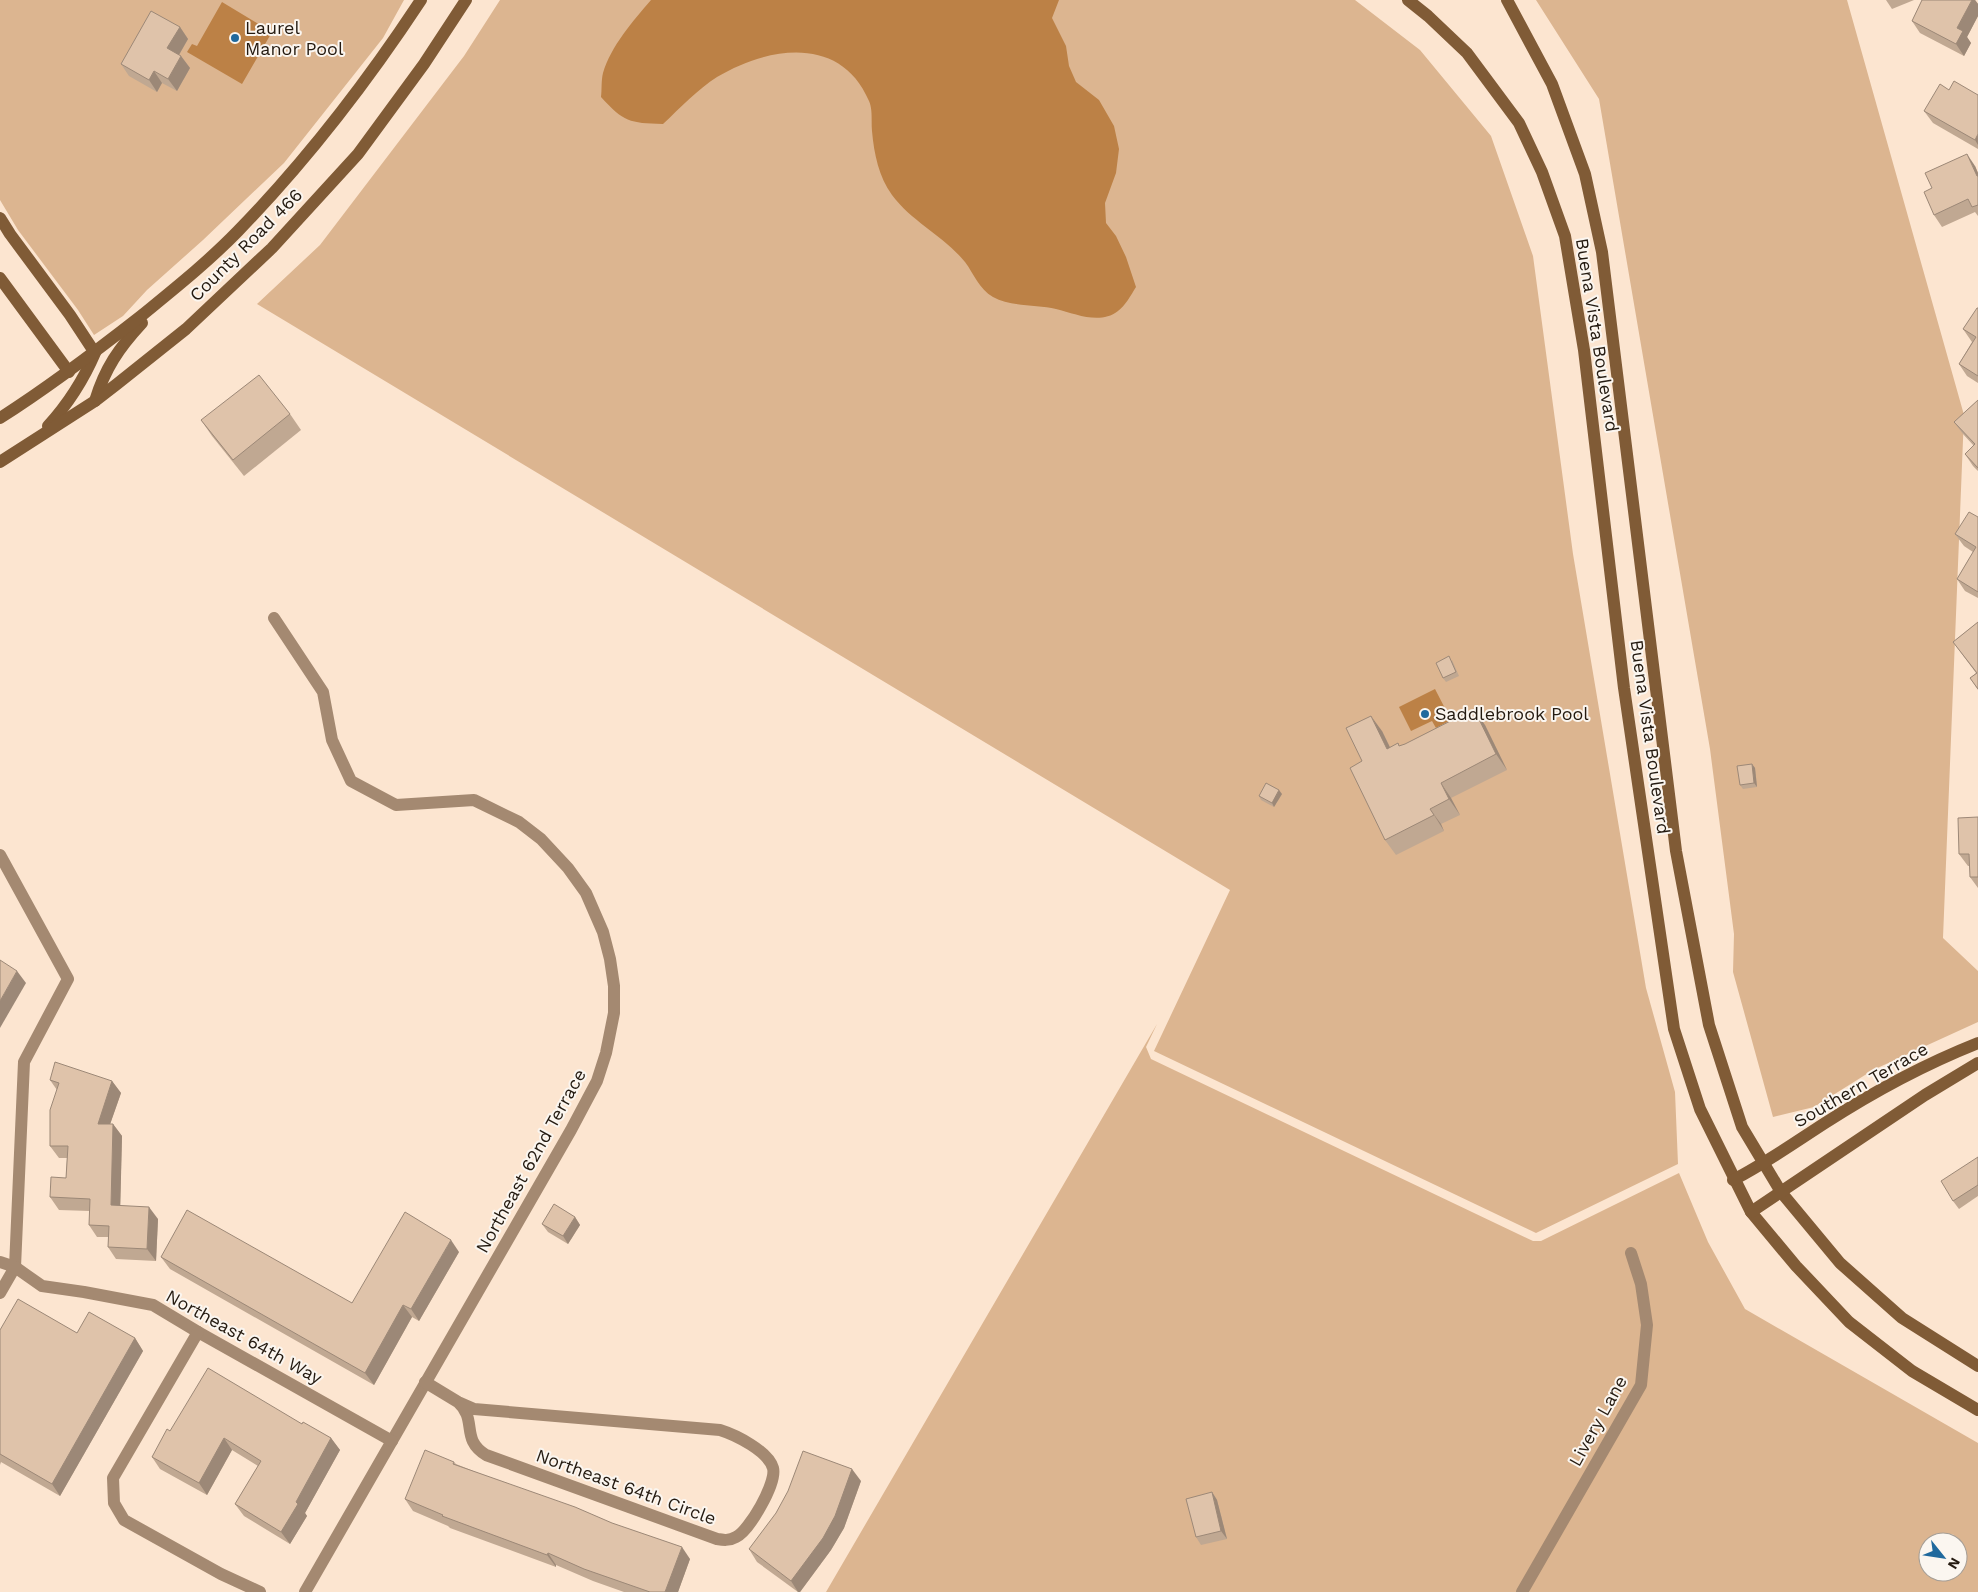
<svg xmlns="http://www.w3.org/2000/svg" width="1978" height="1592" viewBox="0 0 1978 1592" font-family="'Work Sans',sans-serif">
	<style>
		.green { fill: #dcb590; fill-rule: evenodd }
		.water { fill: #bc8146 }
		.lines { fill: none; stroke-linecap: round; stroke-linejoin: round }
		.street { stroke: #a48971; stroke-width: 12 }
		.secondary { stroke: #805b36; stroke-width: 12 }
		.wall { fill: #c0a892 }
		.shaded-wall { fill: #9c8877 }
		.building { fill: #dfc3aa; stroke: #9c8877 }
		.poi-dot { fill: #20699d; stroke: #fbf6f0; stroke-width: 2 }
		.labels { text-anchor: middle; stroke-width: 4; stroke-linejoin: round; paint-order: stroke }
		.poi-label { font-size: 18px; fill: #241a10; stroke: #fbf6f0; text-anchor: start }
		.street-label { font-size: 18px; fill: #241a10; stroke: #fbf6f0 }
	</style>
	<rect width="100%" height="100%" fill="#fce5d0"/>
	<!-- green -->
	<g class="green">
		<polygon points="0,0 404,0 383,38 284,163 203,240 147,290 123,316 94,335 78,310 18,230 0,200"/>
		<polygon points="500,0 1355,0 1420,50 1491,136 1533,256 1573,554 1646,988 1675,1092 1678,1164 1536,1233 1154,1051 1230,890 257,304 320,245 464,56"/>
		<polygon points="1536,0 1847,0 1964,415 1943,938 1978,971 1978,1022 1873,1070 1814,1107 1773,1117 1733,972 1734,934 1710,749 1599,99"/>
		<path d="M 1157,1024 L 1146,1047 L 1151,1059 L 1533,1241 L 1541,1241 L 1679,1173 L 1708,1242 L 1745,1309 L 1978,1443 L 1978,1592 L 826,1592 ZM 1928,1542 L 1958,1542 L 1958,1572 L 1928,1572 Z"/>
	</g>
	<!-- water -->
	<g class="water">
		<path d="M 651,0 L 1059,0 L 1052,18 L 1066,46 L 1069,66 L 1076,82 L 1099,100 L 1114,126 L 1119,149 L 1116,173 L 1105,203 L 1106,223 L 1116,236 L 1126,257 L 1136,287 C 1131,295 1125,306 1118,311 C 1100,325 1076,314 1056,309 C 1037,304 1011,307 993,297 C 979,289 974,274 965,262 C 944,236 912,222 892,195 C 879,177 874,154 872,131 C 871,122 873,110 869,101 C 841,35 769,46 717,77 C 698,89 680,108 663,124 C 629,123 624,122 601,97 C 602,90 601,81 603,73 C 611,46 633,21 651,0 Z"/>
		<polygon points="222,2 272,32 242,84 187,52 192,44 197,46"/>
		<polygon points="1435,689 1451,720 1436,728 1432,721 1411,731 1399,707"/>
	</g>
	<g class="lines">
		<!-- street -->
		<g class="street">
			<polyline points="274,618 323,692 332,740 351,781 396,805 474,800 519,822 541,839 568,868 586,893 603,932 610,959 614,986 614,1013 606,1053 597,1081 571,1130 305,1592"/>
			<polyline points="0,855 68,979 24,1062 15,1267 0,1293"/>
			<polyline points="0,1262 15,1267 42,1286 84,1292 153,1305 198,1332 392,1441"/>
			<polyline points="198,1332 113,1478 114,1503 124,1520 221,1574 260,1592"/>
			<path d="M 425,1382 L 458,1402 L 474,1409 L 720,1430 C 736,1435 768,1451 773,1468 C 777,1483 749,1531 736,1537 C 729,1541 723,1540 717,1539 L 486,1455 C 460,1439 478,1420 458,1402"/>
			<polyline points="1522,1592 1641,1385 1647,1325 1641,1284 1631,1253"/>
		</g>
		<!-- secondary -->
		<g class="secondary">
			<polyline points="1408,0 1428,16 1467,53 1519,123 1542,172 1565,236 1584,350 1624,688 1674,1029 1700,1109 1751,1212 1796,1266 1849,1322 1912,1371 1978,1410"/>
			<polyline points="1507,0 1552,84 1585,174 1602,252 1676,851 1709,1025 1742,1127 1781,1192 1840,1263 1902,1318 1978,1366"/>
			<path d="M 0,218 L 10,234 L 70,315 L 95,353 C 83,381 68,404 48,426"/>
			<polyline points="0,278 69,372"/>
			<path d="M 95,401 C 105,368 119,348 142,323"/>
			<path d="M 0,418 C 49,387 95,352 141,316 C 174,289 208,262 238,231 C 306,161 367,82 421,0"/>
			<polyline points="0,462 95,401 117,384 186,329 272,248 358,154 424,64 466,0"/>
			<path d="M 1733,1180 C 1766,1163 1794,1143 1825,1123 C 1873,1092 1925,1064 1978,1043"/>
			<polyline points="1751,1212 1925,1095 1978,1063"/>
		</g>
	</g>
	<!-- wall -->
	<g class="wall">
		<polygon points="1886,0 1914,0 1892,9"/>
		<polygon points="1922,0 1975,0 1978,4 1978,16 1967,37 1971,43 1964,56 1920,33 1912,21"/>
		<polygon points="180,27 188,39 179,55 181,56 190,68 177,91 162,83 157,92 129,76 121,64"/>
		<polygon points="1949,90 1978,95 1978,149 1933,123 1924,111"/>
		<polygon points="1975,166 1978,173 1978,216 1975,212 1942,227 1934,215"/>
		<polygon points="1978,308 1978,383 1967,376 1959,364 1972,342 1963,329"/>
		<polygon points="1978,400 1978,471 1973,466 1965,454 1974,446 1963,434 1954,422"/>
		<polygon points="290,414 301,430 244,476 212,436 201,420"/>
		<polygon points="1978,517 1978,598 1965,591 1957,579 1973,552 1964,546 1955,534"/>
		<polygon points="1978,622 1978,690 1970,678 1976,673 1953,642"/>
		<polygon points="1452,660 1459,676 1446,682 1443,678"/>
		<polygon points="1485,725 1507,770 1451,798 1460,815 1441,824 1444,831 1396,855 1385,840 1362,761 1382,731 1390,747 1398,743 1399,746"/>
		<polygon points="1752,764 1755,768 1757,787 1743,789 1740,785"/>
		<polygon points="1282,794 1274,807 1261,800 1259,796"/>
		<polygon points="1978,817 1978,888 1970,877 1970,866 1968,866 1959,854"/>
		<polygon points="50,1080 112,1081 121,1093 110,1124 113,1124 122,1136 120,1206 158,1219 156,1261 116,1259 108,1247 108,1237 97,1237 89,1225 90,1211 59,1210 50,1197 66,1178 67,1158 59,1158 50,1146 57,1090"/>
		<polygon points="1978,1157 1978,1196 1959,1209 1953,1201"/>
		<polygon points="575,1217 580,1225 568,1244 548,1232 542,1224"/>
		<polygon points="459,1252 419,1321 412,1317 374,1385 170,1269 161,1257 352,1303"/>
		<polygon points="0,1330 77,1333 135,1338 143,1351 60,1496 1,1462 0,1465"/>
		<polygon points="302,1424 331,1438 340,1450 305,1513 307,1516 290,1544 244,1516 235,1504 258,1466 232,1450 207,1495 160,1469 152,1457 170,1431"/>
		<polygon points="454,1462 456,1464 690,1559 678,1592 624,1592 593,1581 556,1565 556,1567 450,1528 448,1526 413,1511 405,1499"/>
		<polygon points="861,1481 844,1528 831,1550 800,1592 798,1592 757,1562 749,1549"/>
		<polygon points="1212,1492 1217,1500 1227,1539 1201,1545 1196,1537"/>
	</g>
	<!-- shaded-wall -->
	<g class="shaded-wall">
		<polygon points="1972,0 1975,0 1978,4 1978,16 1967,37 1971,43 1964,56 1956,44 1957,28"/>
		<polygon points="180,27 188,39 176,60 167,48"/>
		<polygon points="181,56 190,68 177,91 168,79"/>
		<polygon points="154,71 162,83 157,92 149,80"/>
		<polygon points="1978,134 1978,145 1975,140"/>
		<polygon points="1967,154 1975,166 1978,173 1978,178"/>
		<polygon points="1474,709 1485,725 1507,770 1496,754"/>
		<polygon points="1371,716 1382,731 1398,764 1387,749"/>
		<polygon points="1752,764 1755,768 1757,787 1754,783"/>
		<polygon points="1441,783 1451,798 1460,815 1449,799"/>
		<polygon points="1279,790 1282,794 1274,807 1272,803"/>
		<polygon points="1430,809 1441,824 1444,831 1434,815"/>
		<polygon points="17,971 26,983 0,1028 0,1001"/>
		<polygon points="112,1081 121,1093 106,1136 98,1124"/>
		<polygon points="113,1124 122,1136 120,1218 111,1205"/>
		<polygon points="149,1207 158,1219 156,1261 147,1249"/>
		<polygon points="575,1217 580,1225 568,1244 563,1236"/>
		<polygon points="451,1240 459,1252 419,1321 411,1309"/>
		<polygon points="403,1305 412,1317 374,1385 365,1373"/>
		<polygon points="135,1338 143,1351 60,1496 52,1484"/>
		<polygon points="224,1438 232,1450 207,1495 199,1483"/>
		<polygon points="331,1438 340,1450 305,1513 307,1516 290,1544 281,1532 296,1502"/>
		<polygon points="852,1469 861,1481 844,1528 831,1550 800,1592 798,1592 791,1581"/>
		<polygon points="1212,1492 1217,1500 1227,1539 1221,1531"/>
		<polygon points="682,1547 690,1559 678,1592 665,1592"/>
		<polygon points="548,1553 556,1565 556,1567 547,1555"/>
	</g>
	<!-- building -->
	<g class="building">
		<polygon points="1922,0 1972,0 1957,28 1963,31 1956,44 1912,21"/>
		<polygon points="151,11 180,27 167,48 181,56 168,79 154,71 149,80 121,64"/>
		<polygon points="1954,81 1978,95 1978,134 1975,140 1924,111 1940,84 1949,90"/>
		<polygon points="1967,154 1977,176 1978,176 1978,205 1972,207 1968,199 1934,215 1924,192 1932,188 1925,173"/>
		<polygon points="1977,308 1978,308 1978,376 1959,364 1976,337 1963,329"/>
		<polygon points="259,375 290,414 233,460 201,420"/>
		<polygon points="1978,400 1978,468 1965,454 1975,444 1954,422"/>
		<polygon points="1969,512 1978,517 1978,592 1957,579 1976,547 1955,534"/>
		<polygon points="1978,622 1978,689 1970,678 1977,673 1953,642"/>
		<polygon points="1449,656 1456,672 1443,678 1436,663"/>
		<polygon points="1474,709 1496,754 1441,783 1449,799 1430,809 1434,815 1385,840 1350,768 1362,761 1346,728 1371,716 1387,749 1398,743 1399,746 1405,744"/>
		<polygon points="1752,764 1754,783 1740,785 1737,766"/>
		<polygon points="1266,783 1279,790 1272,803 1259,796"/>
		<polygon points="1978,817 1978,877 1970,877 1969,854 1959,854 1958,818"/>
		<polygon points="0,960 17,971 0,1001"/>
		<polygon points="55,1062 112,1081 98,1124 113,1124 111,1205 149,1207 147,1249 108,1247 109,1226 89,1225 90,1199 50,1197 51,1177 66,1178 68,1146 50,1146 50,1110 59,1083 50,1080"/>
		<polygon points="1978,1157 1978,1185 1953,1201 1941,1181"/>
		<polygon points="554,1204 575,1217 563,1236 542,1224"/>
		<polygon points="187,1210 352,1303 405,1212 451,1240 411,1309 403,1305 365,1373 161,1257"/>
		<polygon points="18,1299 77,1333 89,1312 135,1338 52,1484 0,1454 0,1330"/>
		<polygon points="208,1368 302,1424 303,1422 331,1438 296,1502 298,1504 281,1532 235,1504 261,1461 224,1438 199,1483 152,1457 167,1429 170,1431"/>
		<polygon points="425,1450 454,1462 453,1464 575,1507 612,1523 682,1547 665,1592 650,1592 584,1569 548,1553 547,1555 442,1516 443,1515 405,1499"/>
		<polygon points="803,1451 852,1469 835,1516 823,1538 791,1581 749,1549 776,1513 788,1491"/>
		<polygon points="1212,1492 1221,1531 1196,1537 1186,1499"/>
	</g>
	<!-- markers -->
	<g class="poi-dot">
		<circle cx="235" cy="38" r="5"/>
		<circle cx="1425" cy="714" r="5"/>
	</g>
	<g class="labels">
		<!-- poi labels -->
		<g class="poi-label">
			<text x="245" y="34">Laurel<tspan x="245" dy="21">Manor Pool</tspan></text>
			<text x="1435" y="720">Saddlebrook Pool</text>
		</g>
		<!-- street labels -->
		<g class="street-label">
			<text transform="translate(246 245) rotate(-45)" y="6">County Road 466</text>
			<text transform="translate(1597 335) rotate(81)" y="6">Buena Vista Boulevard</text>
			<text transform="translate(1650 737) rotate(82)" y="6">Buena Vista Boulevard</text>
			<text transform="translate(1861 1085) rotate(-30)" y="6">Southern Terrace</text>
			<text transform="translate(531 1161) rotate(-61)" y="6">Northeast 62nd Terrace</text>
			<text transform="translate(244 1337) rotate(29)" y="6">Northeast 64th Way</text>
			<text transform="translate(1598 1421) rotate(-61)" y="6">Livery Lane</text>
			<text transform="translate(626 1487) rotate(20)" y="6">Northeast 64th Circle</text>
		</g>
	</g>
	<!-- north arrow -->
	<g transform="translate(1943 1557) rotate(120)"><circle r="24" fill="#fbf6f0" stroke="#a59e96"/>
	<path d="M0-4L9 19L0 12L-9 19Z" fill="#20699d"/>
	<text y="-8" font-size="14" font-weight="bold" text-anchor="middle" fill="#241a10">N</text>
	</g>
</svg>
